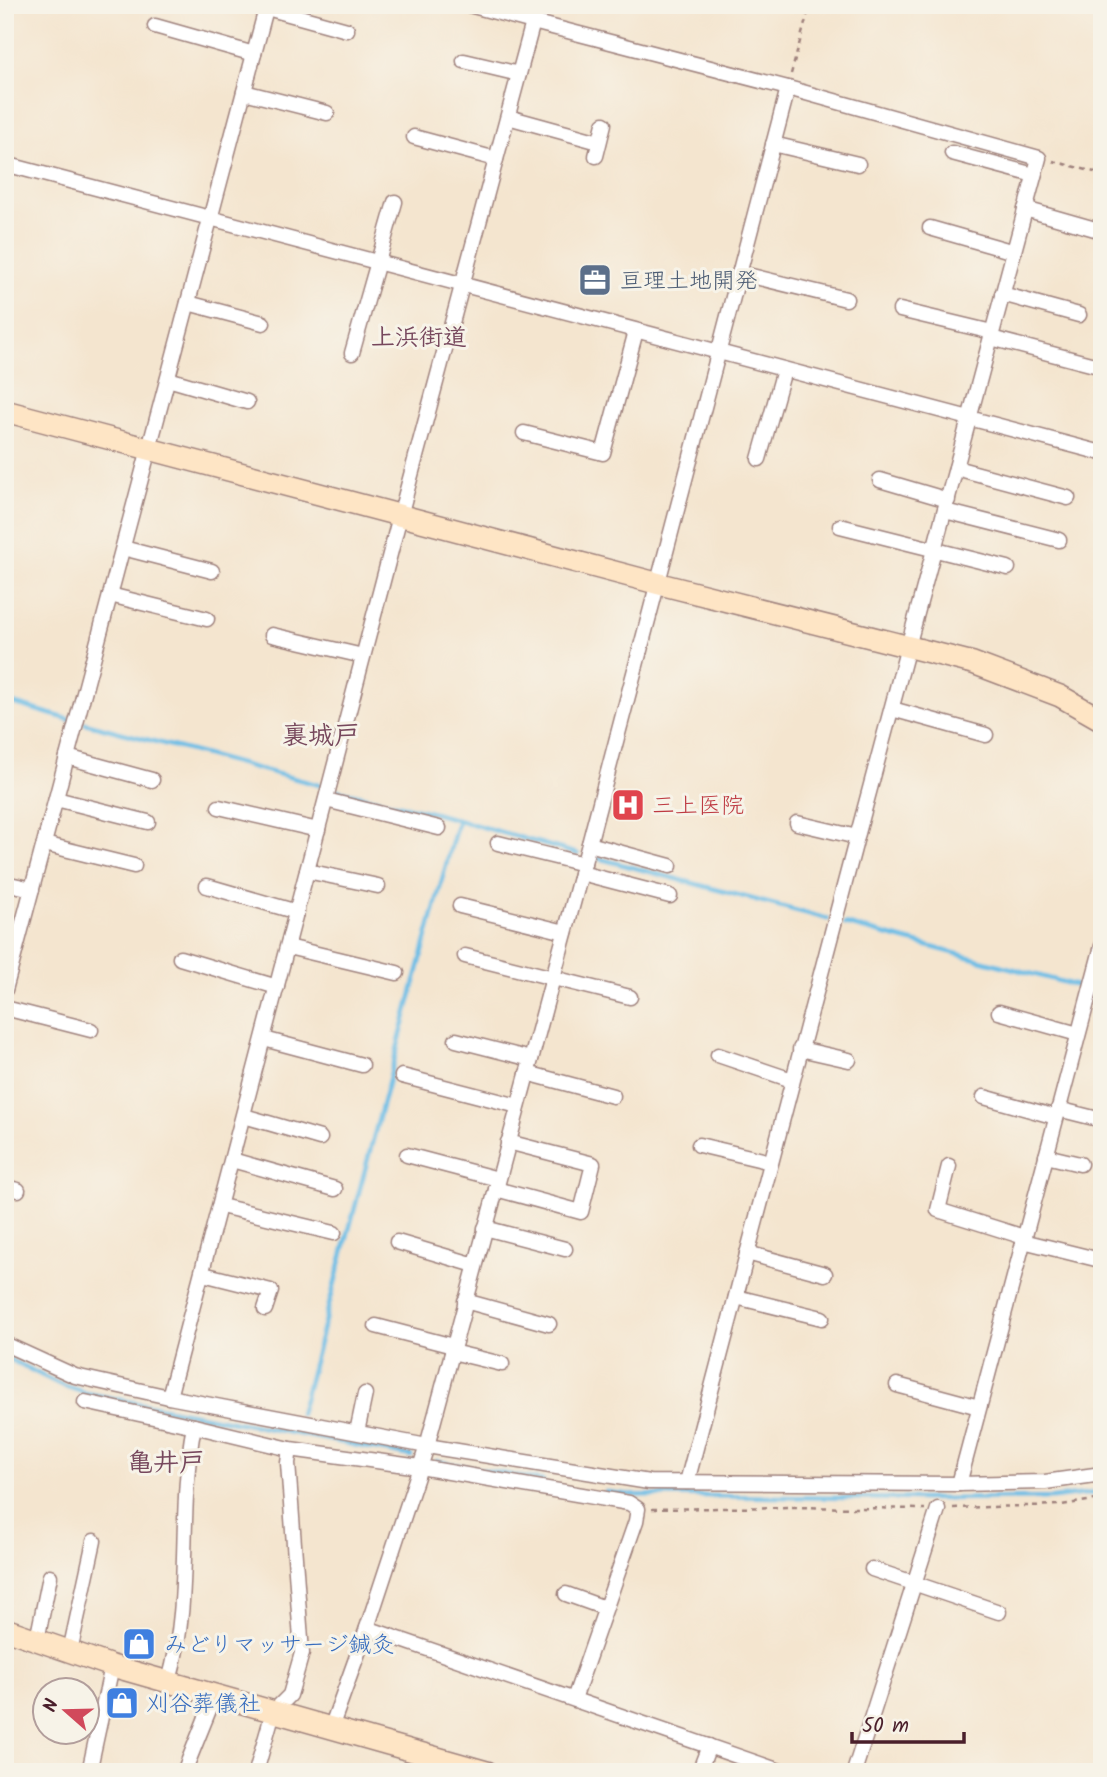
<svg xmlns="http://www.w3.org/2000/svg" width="1107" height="1777" viewBox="0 0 1107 1777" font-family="Kalam,'Klee One',sans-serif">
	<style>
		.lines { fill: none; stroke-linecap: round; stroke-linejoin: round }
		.stream { stroke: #6bbde6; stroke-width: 4.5 }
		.street-casing { stroke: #9f827d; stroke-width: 17 }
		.secondary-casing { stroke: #9f827d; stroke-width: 24 }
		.path { stroke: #9f827d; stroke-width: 2.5; stroke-dasharray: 5 5; stroke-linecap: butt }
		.street { stroke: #fff; stroke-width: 14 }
		.secondary { stroke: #fee5c5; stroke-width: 21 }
		.labels { text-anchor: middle; stroke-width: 6; stroke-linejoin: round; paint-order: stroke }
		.service-label { font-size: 23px; fill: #4e5e75; stroke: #f7f3e8; text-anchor: start }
		.health-label { font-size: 23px; fill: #be3a42; stroke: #f7f3e8; text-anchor: start }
		.shop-label { font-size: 23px; fill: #366cbe; stroke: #f7f3e8; text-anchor: start }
		.neighbourhood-label { font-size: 24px; font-weight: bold; fill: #77485d; stroke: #f7f3e8 }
		.quarter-label { font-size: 26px; font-weight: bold; fill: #77485d; stroke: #f7f3e8 }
	</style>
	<rect width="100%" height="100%" fill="#f7f3e8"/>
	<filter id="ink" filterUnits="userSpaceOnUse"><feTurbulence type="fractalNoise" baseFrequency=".0143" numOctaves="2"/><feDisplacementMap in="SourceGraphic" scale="14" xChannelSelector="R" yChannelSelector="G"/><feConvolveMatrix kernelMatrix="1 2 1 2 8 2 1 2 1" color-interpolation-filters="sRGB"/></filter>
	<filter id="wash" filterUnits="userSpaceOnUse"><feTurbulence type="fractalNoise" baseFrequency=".00686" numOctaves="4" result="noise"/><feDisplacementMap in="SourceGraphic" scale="28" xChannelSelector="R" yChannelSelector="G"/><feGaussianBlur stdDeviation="1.57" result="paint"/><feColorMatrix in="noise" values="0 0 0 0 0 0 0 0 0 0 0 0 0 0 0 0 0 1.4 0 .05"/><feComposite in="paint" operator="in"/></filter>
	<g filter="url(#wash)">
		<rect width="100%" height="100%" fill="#f4e5cf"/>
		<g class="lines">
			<!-- stream -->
			<g class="stream">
				<polyline points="9,702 71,720"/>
				<polyline points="85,723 323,786"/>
				<polyline points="336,790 434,813 578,854"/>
				<polyline points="594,857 828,919"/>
				<polyline points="845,924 1085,988"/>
				<polyline points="5,1357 59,1384 86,1393 411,1456"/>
				<polyline points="300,1414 458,820"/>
				<polyline points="436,1461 543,1481"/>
				<polyline points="1098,1484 1102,1483"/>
				<polyline points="606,1492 633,1495 924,1499 1053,1498 1102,1492"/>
			</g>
		</g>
	</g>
	<g filter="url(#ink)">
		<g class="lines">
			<defs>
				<g id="street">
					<polyline points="256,5 347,30"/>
					<polyline points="533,22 788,88 1039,158 857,837 687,1482"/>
					<polyline points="155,26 254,54"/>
					<polyline points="464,61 519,74"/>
					<polyline points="244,92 327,113"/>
					<polyline points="508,117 599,142"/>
					<polyline points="414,137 496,159"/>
					<polyline points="773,144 858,164"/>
					<polyline points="952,153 1034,175"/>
					<polyline points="596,156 604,124"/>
					<polyline points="5,164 1102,453"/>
					<polyline points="1025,209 1102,231"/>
					<polyline points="930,228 1014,252"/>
					<polyline points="739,273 846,299"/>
					<polyline points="1002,294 1079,315"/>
					<polyline points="188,303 263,323"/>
					<polyline points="900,310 992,332"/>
					<polyline points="991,338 1102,367"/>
					<polyline points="352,353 395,202"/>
					<polyline points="168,379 247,402"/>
					<polyline points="524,433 603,453 636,331"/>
					<polyline points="759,459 784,370"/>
					<polyline points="956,468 1068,498"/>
					<polyline points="880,480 948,500"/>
					<polyline points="945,511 1059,540"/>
					<polyline points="840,526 1008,568"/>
					<polyline points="123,548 212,571"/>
					<polyline points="110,595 207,619"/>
					<polyline points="272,635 363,656"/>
					<polyline points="892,709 986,735"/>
					<polyline points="67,757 152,780"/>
					<polyline points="56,799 148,822"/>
					<polyline points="326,800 439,828"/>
					<polyline points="219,807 318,830"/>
					<polyline points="797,823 857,837"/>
					<polyline points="498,843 584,864"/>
					<polyline points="44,844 134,866"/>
					<polyline points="589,844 670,866"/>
					<polyline points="307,871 378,886"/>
					<polyline points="581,873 670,896"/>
					<polyline points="5,883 32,889"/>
					<polyline points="207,886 297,912"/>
					<polyline points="460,906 565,932"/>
					<polyline points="288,947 397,973"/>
					<polyline points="465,956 630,997"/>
					<polyline points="180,958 277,987"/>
					<polyline points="5,990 267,5"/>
					<polyline points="5,1008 91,1030"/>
					<polyline points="999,1012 1078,1034"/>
					<polyline points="264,1039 362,1065"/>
					<polyline points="456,1040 531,1059"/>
					<polyline points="800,1049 849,1060"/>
					<polyline points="718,1055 792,1080"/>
					<polyline points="527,1073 613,1096"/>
					<polyline points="402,1076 518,1106"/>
					<polyline points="984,1097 1056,1117"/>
					<polyline points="1058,1109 1102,1120"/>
					<polyline points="244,1116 320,1138"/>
					<polyline points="699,1145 771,1162"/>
					<polyline points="407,1155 498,1179"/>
					<polyline points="1046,1156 1080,1164"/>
					<polyline points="232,1160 335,1189"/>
					<polyline points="949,1166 938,1210 1024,1237"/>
					<polyline points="5,1187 18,1190"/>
					<polyline points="496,1189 581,1212 593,1164 508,1142"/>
					<polyline points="221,1206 334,1233"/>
					<polyline points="485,1228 565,1249"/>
					<polyline points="1023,1241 1100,1260"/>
					<polyline points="397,1242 475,1265"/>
					<polyline points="747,1253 825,1274"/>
					<polyline points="203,1274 271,1291 265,1309"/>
					<polyline points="736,1297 822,1318"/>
					<polyline points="465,1301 549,1324"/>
					<polyline points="376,1326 453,1346"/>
					<polyline points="5,1344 75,1376 169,1397 427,1446 649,1482 959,1484 1045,1482 1102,1474"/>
					<polyline points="452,1352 502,1364"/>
					<polyline points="897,1385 979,1407"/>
					<polyline points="169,1397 400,516 533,22 469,5"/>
					<polyline points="85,1402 194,1426"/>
					<polyline points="357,1432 365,1394"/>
					<polyline points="959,1484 1102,946"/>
					<polyline points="872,1569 999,1612"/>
					<polyline points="566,1594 605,1608"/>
					<polyline points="367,1628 783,1772"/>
					<polyline points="37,1640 50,1576"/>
					<polyline points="70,1651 94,1541"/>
					<path d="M 169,1681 C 193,1596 177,1512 194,1426 L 290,1449"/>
					<polyline points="331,1728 367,1628 427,1446 589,844 788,88"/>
					<polyline points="89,1772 112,1666"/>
					<polyline points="184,1772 215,1695"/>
					<polyline points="256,1772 273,1712 290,1695 302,1653 288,1463 290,1449 420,1467 629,1503 638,1509 636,1521 574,1699"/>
					<polyline points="699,1772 709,1746"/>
					<polyline points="854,1772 938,1509"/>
				</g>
				<g id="secondary">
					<polyline points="5,411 656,583 973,663 1060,696 1102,720"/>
					<polyline points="5,1629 112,1666 487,1772"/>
				</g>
			</defs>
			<!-- street casing -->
			<use href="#street" class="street-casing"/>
			<!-- secondary casing -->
			<use href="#secondary" class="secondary-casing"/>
			<!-- path -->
			<g class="path">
				<polyline points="791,74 810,5"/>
				<polyline points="1053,161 1102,174"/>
				<polyline points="953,1508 1061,1505 1102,1499"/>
				<polyline points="652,1509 792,1507 925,1509"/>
			</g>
			<!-- street -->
			<use href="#street" class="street"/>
			<!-- secondary -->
			<use href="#secondary" class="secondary"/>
		</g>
	</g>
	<!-- icons -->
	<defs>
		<symbol id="office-square" viewBox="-11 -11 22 22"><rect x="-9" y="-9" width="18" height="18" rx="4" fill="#5c6f8a" stroke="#f7f3e8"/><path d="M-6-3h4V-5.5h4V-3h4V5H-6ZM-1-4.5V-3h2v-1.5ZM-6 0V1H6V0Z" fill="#fff"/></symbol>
		<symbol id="hospital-square" viewBox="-11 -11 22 22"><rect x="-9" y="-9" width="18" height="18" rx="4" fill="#e0444e" stroke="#f7f3e8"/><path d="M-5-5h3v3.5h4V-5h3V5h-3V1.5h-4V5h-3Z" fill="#fff"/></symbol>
		<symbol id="shop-square" viewBox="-11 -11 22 22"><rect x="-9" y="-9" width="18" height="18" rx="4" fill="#3f7fe0" stroke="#f7f3e8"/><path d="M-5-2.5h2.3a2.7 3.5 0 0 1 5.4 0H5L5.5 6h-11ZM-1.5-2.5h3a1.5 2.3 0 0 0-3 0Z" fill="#fff"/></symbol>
	</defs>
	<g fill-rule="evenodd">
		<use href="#office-square" x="576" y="261" width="38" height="38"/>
		<use href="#hospital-square" x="609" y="786" width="38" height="38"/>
		<use href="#shop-square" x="120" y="1625" width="38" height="38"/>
		<use href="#shop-square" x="103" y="1684" width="38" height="38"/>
	</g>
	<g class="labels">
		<!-- service labels -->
		<g class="service-label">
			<text x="620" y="288">亘理土地開発</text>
		</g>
		<!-- health labels -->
		<g class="health-label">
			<text x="652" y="813">三上医院</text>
		</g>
		<!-- shop labels -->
		<g class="shop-label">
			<text x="164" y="1652">みどりマッサージ鍼灸</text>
			<text x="146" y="1711">刈谷葬儀社</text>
		</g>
		<!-- neighbourhood labels -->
		<g class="neighbourhood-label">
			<text x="419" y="345">上浜街道</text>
		</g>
		<!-- quarter labels -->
		<g class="quarter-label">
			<text x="321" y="744">裏城戸</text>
			<text x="166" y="1471">亀井戸</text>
		</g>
	</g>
	<!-- margin -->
	<rect width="1107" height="1777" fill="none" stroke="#f7f3e8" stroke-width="28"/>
	<!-- north arrow -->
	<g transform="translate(66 1711) rotate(290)"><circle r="33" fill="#f7f3e8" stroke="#b29e9c" stroke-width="2"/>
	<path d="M0-5L12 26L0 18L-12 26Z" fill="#d1495b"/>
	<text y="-10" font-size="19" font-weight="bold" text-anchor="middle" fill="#4a1f2b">N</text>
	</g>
	<!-- scale -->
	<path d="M852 1732v10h112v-10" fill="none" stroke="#4a1f2b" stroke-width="3.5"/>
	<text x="862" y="1732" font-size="21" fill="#4a1f2b" stroke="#f7f3e8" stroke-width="5" paint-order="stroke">50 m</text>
</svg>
